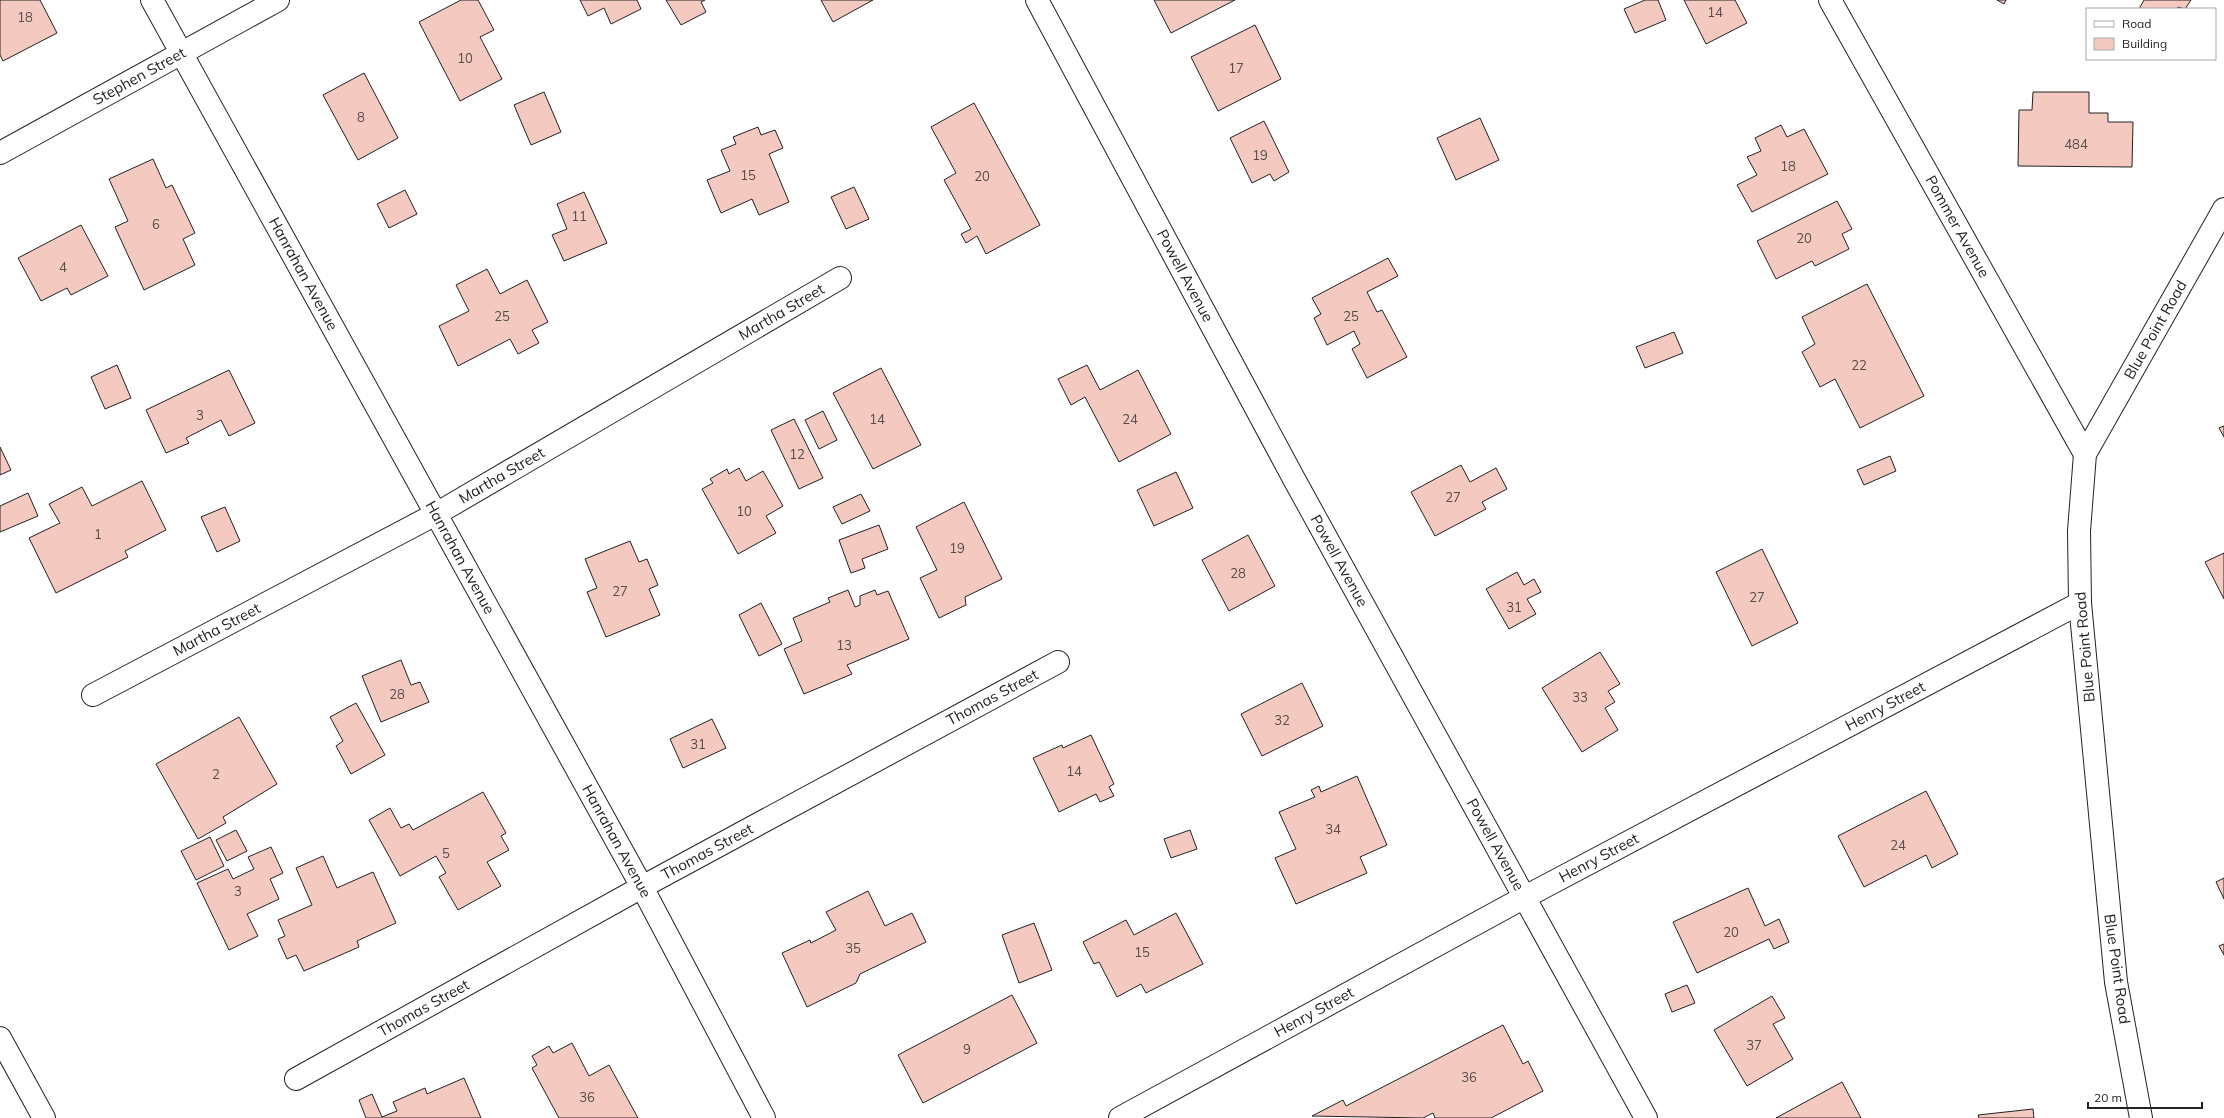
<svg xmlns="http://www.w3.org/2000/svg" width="2224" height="1118" viewBox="0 0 2224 1118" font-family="Mulish,sans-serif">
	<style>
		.building { fill: #f3c9c0; stroke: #222 }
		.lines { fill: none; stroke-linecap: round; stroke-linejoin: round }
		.minor-casing { stroke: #222; stroke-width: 24 }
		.tertiary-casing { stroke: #222; stroke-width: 24 }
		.minor { stroke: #fff; stroke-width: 22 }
		.tertiary { stroke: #fff; stroke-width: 22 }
		.labels { text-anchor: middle; stroke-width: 3; stroke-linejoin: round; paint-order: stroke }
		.number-label { font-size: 13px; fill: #564c4a }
		.street-label { font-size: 15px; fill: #222; stroke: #fff }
	</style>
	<rect width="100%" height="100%" fill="#fff"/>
	<!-- building -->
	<g class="building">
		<polygon points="0,0 40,0 57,33 3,61 0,55"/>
		<polygon points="461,0 478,0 494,30 480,37 502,79 460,101 419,22"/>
		<polygon points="580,0 637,0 641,9 611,24 604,8 588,16"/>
		<polygon points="666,0 705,0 701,2 706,12 681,25"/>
		<polygon points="821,0 873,0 833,22"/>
		<polygon points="1154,0 1235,0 1171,33"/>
		<polygon points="1645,0 1658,0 1666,20 1635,33 1624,9"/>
		<polygon points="1684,0 1735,0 1747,23 1706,44"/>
		<polygon points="1997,0 2006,0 2004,4"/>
		<polygon points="2144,0 2191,0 2185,9 2178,7 2177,9 2139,9"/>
		<polygon points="1255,25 1281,79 1218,111 1191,57"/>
		<polygon points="364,73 398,138 358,160 323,95"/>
		<polygon points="544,92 561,132 531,145 514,105"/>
		<polygon points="2033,92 2089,92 2089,113 2108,113 2108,122 2133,122 2132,167 2018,166 2019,110 2032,110"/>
		<polygon points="974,103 1040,225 986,254 977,236 966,243 961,234 971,229 944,180 956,173 931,127"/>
		<polygon points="1480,118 1499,160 1456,180 1437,138"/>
		<polygon points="1264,121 1289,172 1274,181 1270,174 1252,183 1230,138"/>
		<polygon points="1781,125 1787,137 1804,129 1828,174 1752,212 1737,185 1757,175 1747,157 1761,151 1755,138"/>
		<polygon points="758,127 761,135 775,130 783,148 769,154 789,202 759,215 752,199 721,213 707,180 730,171 721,150 736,144 733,137"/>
		<polygon points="153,159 166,188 172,185 195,233 183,239 195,265 144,290 115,227 128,221 109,179"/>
		<polygon points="854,187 869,219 846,229 831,197"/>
		<polygon points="405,190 417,214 389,228 377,204"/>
		<polygon points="584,192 607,243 564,261 552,235 567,229 557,204"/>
		<polygon points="1837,201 1852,229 1842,234 1849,249 1815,266 1812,261 1776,279 1757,241"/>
		<polygon points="81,225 108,276 71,295 67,288 41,301 18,258"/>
		<polygon points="1388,258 1398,276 1367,292 1377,312 1382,310 1407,357 1367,378 1352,349 1360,344 1354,331 1327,345 1314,318 1321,314 1312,298"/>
		<polygon points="487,269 500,294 527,280 548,322 532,330 539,343 518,354 510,339 458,366 439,326 469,311 456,285"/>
		<polygon points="1867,284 1924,396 1860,428 1835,379 1820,387 1802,352 1815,344 1802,317"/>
		<polygon points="1674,332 1683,353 1645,368 1636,347"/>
		<polygon points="117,365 131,398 105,409 91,377"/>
		<polygon points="1087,365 1100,390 1138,370 1171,434 1119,462 1085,397 1071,405 1058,379"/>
		<polygon points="881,368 921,445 873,469 833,393"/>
		<polygon points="229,370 255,423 229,436 221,420 186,438 189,443 166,453 146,410"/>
		<polygon points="823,411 837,440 819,449 805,420"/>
		<polygon points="794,419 823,478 799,489 771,430"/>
		<polygon points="2224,426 2224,437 2219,428"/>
		<polygon points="0,447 11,470 0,475"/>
		<polygon points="1890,456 1896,471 1864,485 1857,470"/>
		<polygon points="1461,465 1470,482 1496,468 1507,489 1482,502 1486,509 1435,536 1411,492"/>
		<polygon points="739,468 746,481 763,471 783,506 766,516 776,533 738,554 702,489 713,483 710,479 727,469 729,474"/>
		<polygon points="1176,472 1193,508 1154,526 1137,490"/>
		<polygon points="142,481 166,530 125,551 128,557 56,593 29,538 60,523 49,504 82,487 92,506"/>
		<polygon points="28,493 38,516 0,532 0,506"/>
		<polygon points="861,494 870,511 842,524 833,507"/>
		<polygon points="964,502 1002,579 965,597 966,605 939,618 920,578 937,570 916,527"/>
		<polygon points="225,507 240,541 217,552 201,517"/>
		<polygon points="879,525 888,549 862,559 865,568 851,573 839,540"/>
		<polygon points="1248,535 1275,586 1229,611 1202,560"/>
		<polygon points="630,541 639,562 647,559 658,585 649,589 660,615 606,637 587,592 597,588 585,559"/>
		<polygon points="1762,549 1798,623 1752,646 1716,572"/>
		<polygon points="2224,553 2224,599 2205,562"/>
		<polygon points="1517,572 1524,585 1534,579 1541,592 1527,599 1536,614 1509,629 1486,589"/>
		<polygon points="848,590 855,607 860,605 860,596 875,590 877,595 888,591 909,639 847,665 852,674 804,694 784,649 802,641 793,618 830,602 828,598"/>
		<polygon points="761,603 782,644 759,656 739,615"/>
		<polygon points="1600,652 1620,684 1608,691 1615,702 1605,708 1618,730 1582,752 1542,688"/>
		<polygon points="401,660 411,685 420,682 429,702 381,722 362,676"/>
		<polygon points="1302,683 1323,726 1262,756 1241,714"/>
		<polygon points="356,703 385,755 351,774 336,746 343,741 330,717"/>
		<polygon points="239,717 277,784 223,817 226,823 198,839 156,764"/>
		<polygon points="712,719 726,748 683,768 670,739"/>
		<polygon points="1091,735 1114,784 1109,787 1114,796 1100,802 1096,794 1059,812 1033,758 1062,745 1063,748"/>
		<polygon points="1357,776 1387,845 1360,857 1367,873 1296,904 1275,858 1296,849 1279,812 1315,797 1311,790 1319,786 1321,792"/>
		<polygon points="1926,791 1958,854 1932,868 1926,855 1864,887 1838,836"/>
		<polygon points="483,792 506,833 501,836 509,850 487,862 501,886 458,910 439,877 446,873 436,856 400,876 369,820 390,808 401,828 409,824 413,830"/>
		<polygon points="236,830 247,851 227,861 216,840"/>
		<polygon points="1190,830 1197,849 1171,858 1164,839"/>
		<polygon points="210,837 224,866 196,880 181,851"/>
		<polygon points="271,847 283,873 270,879 279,899 247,914 258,936 229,950 197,883 228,869 233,879 254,869 248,857"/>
		<polygon points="323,856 337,888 373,872 396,923 357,941 359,947 304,971 296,955 287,959 278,939 285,936 278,920 312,905 296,868"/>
		<polygon points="2224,878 2224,899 2216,882"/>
		<polygon points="1748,888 1765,926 1779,919 1789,942 1774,949 1769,939 1697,973 1673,922"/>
		<polygon points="868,891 885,926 912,913 926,942 860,974 856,983 807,1007 782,953 810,940 811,943 836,930 826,912"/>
		<polygon points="1176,913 1203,964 1146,993 1141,984 1117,997 1099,962 1094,964 1083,942 1126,920 1134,935"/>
		<polygon points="1034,923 1052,970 1019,983 1002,935"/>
		<polygon points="2224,944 2224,955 2219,946"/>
		<polygon points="1687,985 1695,1003 1672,1012 1665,994"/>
		<polygon points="1012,995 1037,1043 923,1103 898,1055"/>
		<polygon points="1772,996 1785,1018 1773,1024 1793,1059 1747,1086 1714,1030"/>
		<polygon points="1503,1025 1523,1064 1528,1061 1543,1091 1491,1118 1435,1118 1433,1113 1423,1118 1312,1116 1343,1100 1346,1106"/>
		<polygon points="572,1043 589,1076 609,1065 638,1118 559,1118 532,1068 537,1065 532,1056 549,1046 553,1053"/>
		<polygon points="464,1078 481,1118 366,1118 359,1100 372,1094 382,1117 397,1111 393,1102 425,1088 427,1094"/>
		<polygon points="1842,1082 1861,1118 1776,1118"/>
		<polygon points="2033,1109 2034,1118 1979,1118 1978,1115"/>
	</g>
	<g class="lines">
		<defs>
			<g id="minor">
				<path id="s1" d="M 152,0 L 642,887 L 764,1118"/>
				<path id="s2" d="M 1037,0 L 1294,479 L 1646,1118"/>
				<path id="s3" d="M 1830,0 L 2085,454"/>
				<path id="s4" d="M 0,153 L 278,0"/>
				<path id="s5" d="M 93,695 L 436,514 L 840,278"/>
				<polyline points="0,1038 44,1118"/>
				<path id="s6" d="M 296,1079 L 642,887 L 1058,662"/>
				<path id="s7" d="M 1120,1118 L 1525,897 L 2080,603"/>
			</g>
			<g id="tertiary">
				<path id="s8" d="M 2141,1118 L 2116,982 L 2080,603 L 2079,531 L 2085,454 L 2224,209"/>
			</g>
		</defs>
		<!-- minor casing -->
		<use href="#minor" class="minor-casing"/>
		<!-- tertiary casing -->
		<use href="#tertiary" class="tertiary-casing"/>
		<!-- minor -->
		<use href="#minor" class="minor"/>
		<!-- tertiary -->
		<use href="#tertiary" class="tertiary"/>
	</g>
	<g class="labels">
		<!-- number labels -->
		<g class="number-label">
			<text x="1715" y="17">14</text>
			<text x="25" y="22">18</text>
			<text x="465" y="63">10</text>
			<text x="1236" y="73">17</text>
			<text x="361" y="122">8</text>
			<text x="2076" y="149">484</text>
			<text x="1260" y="160">19</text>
			<text x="1788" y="171">18</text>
			<text x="748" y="180">15</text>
			<text x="982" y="181">20</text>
			<text x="579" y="221">11</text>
			<text x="156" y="229">6</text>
			<text x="1804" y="243">20</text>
			<text x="63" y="272">4</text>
			<text x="502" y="321">25</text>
			<text x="1351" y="321">25</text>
			<text x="1859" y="370">22</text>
			<text x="200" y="420">3</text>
			<text x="877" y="424">14</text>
			<text x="1130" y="424">24</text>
			<text x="797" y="459">12</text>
			<text x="1453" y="502">27</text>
			<text x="744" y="516">10</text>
			<text x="98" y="539">1</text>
			<text x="957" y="553">19</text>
			<text x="1238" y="578">28</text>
			<text x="620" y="596">27</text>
			<text x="1757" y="602">27</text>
			<text x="1514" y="612">31</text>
			<text x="844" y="650">13</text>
			<text x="397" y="699">28</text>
			<text x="1580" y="702">33</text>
			<text x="1282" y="725">32</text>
			<text x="698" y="749">31</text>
			<text x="1074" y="776">14</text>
			<text x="216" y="779">2</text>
			<text x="1333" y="834">34</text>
			<text x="1898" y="850">24</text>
			<text x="446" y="858">5</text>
			<text x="238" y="896">3</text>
			<text x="1731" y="937">20</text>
			<text x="853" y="953">35</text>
			<text x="1142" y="957">15</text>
			<text x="1754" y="1050">37</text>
			<text x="967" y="1054">9</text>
			<text x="1469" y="1082">36</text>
			<text x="587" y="1102">36</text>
		</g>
		<!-- street labels -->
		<g class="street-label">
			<text dy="5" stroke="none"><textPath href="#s4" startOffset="159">Stephen Street</textPath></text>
			<text dy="5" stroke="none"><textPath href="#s3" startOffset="260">Pommer Avenue</textPath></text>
			<text dy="5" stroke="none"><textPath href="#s1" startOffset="313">Hanrahan Avenue</textPath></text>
			<text dy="5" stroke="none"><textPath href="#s2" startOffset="313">Powell Avenue</textPath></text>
			<text dy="5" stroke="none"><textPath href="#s5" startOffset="788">Martha Street</textPath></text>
			<text dy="5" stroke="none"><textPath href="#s8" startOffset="811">Blue Point Road</textPath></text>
			<text dy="5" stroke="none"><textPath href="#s5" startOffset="464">Martha Street</textPath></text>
			<text dy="5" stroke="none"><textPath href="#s1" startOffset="637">Hanrahan Avenue</textPath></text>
			<text dy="5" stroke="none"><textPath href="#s2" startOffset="637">Powell Avenue</textPath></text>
			<text dy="5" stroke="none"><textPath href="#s5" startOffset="140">Martha Street</textPath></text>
			<text transform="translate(2085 647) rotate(-95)" y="5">Blue Point Road</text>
			<text dy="5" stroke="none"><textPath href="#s6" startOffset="794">Thomas Street</textPath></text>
			<text dy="5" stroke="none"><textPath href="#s7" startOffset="869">Henry Street</textPath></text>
			<text dy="5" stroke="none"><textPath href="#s1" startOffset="961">Hanrahan Avenue</textPath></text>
			<text dy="5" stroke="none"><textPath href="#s2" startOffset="961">Powell Avenue</textPath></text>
			<text dy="5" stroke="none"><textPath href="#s6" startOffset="470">Thomas Street</textPath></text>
			<text dy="5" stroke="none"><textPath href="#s7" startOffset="545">Henry Street</textPath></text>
			<text transform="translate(2117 969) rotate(82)" y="5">Blue Point Road</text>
			<text dy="5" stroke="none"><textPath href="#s6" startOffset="146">Thomas Street</textPath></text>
			<text dy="5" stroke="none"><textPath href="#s7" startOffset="221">Henry Street</textPath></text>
		</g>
	</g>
	<!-- legend -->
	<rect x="2086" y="8" width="130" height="52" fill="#ffffff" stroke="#a7a7a7"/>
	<rect x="2094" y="21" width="20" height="6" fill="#ffffff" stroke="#a7a7a7"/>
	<text x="2122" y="28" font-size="12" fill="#222222">Road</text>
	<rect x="2094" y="38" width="20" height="12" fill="#f3c9c0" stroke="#a7a7a7"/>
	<text x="2122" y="48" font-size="12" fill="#222222">Building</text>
	<!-- scale -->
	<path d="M2088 1102v6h114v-6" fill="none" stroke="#222222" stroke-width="2"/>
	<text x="2094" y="1102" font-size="12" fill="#222222" stroke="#ffffff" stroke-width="3" paint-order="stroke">20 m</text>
</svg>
